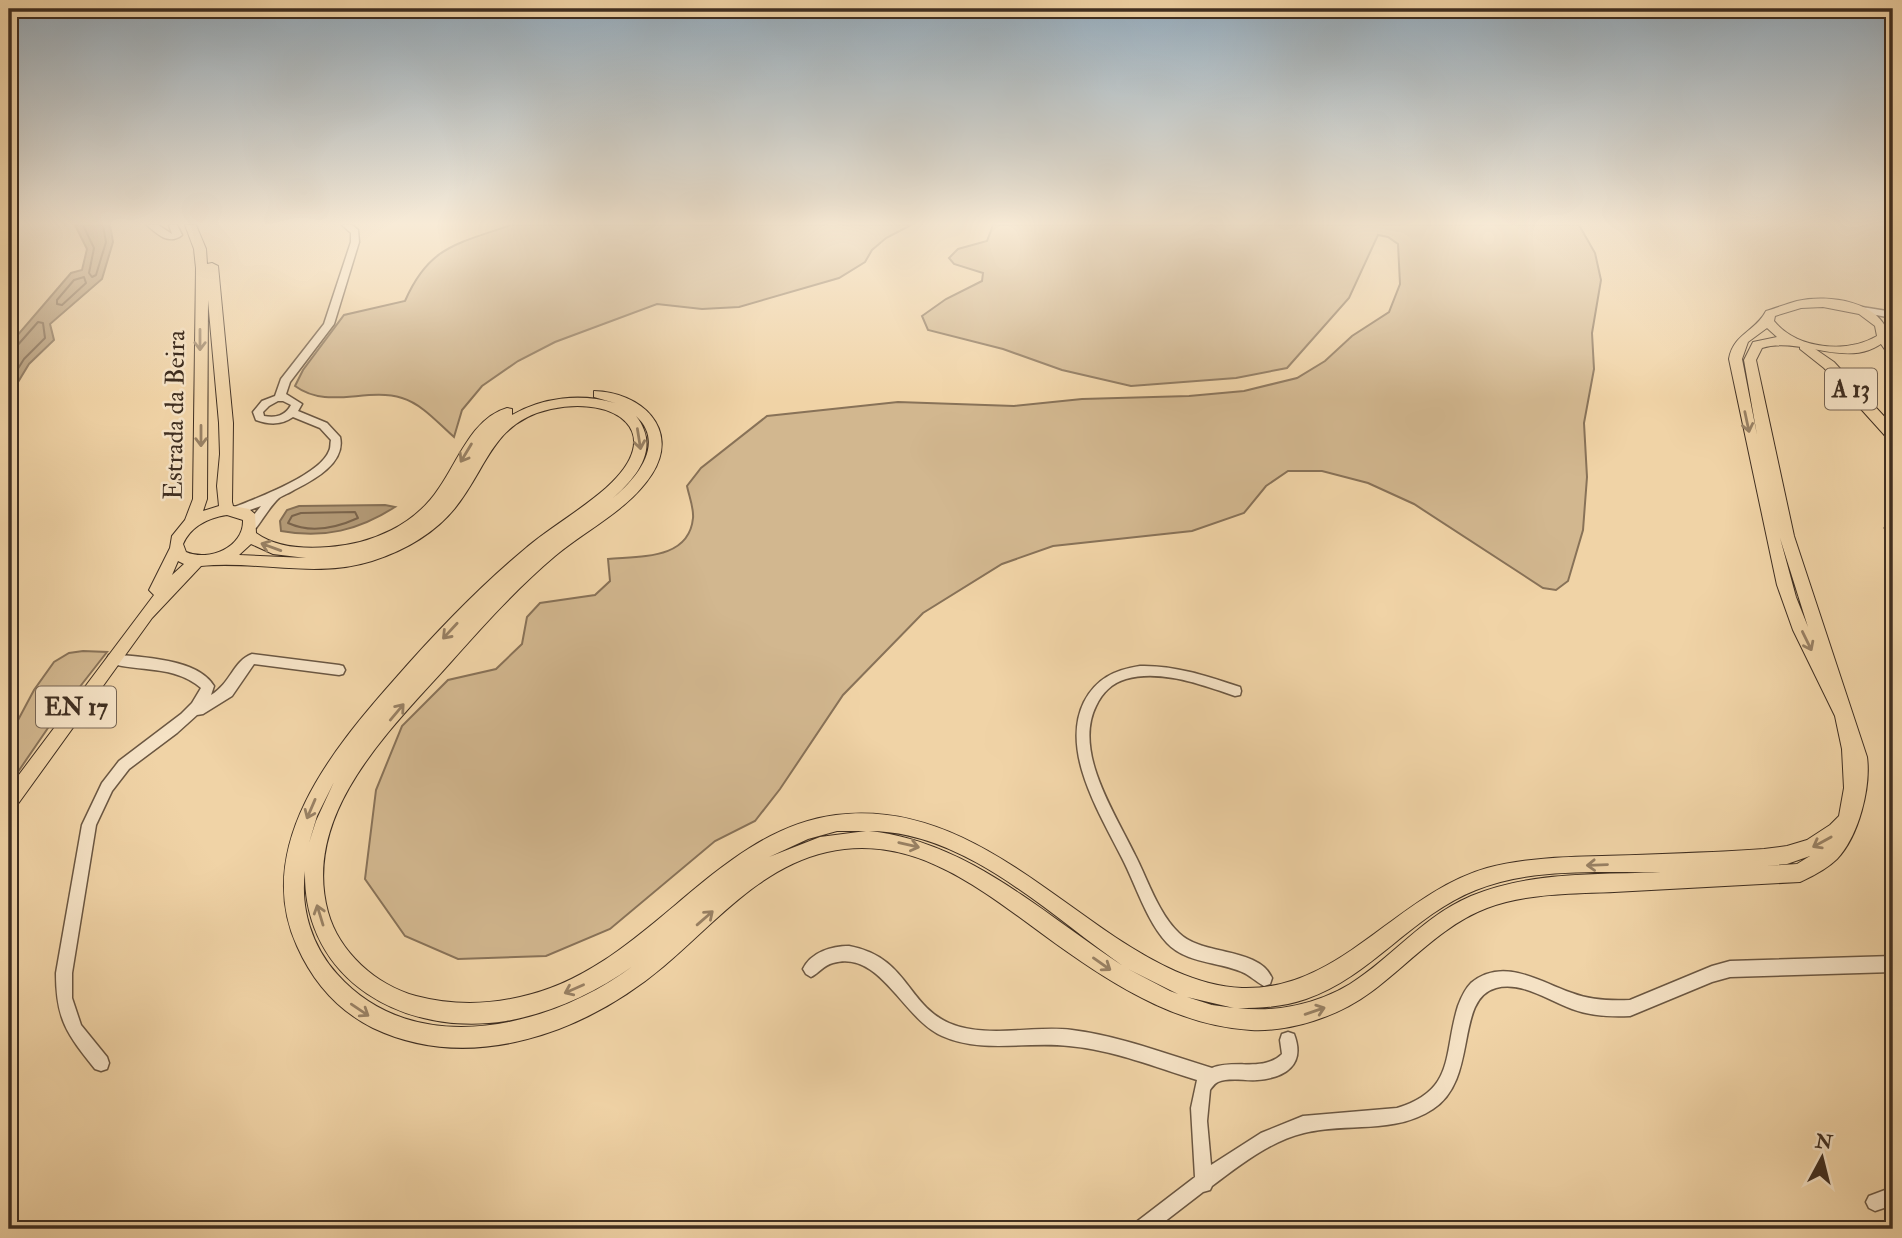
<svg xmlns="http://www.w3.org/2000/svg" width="1902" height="1238" viewBox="0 0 1902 1238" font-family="'IM FELL Double Pica',serif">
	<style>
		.green { fill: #d2b78f; stroke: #887258; stroke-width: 2 }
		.water { fill: #b49b78; stroke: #856f55; stroke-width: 2 }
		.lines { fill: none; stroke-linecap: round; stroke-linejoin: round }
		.shore { stroke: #7a644c; stroke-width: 2 }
		.minor-casing { stroke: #6b5742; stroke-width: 3 }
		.major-casing { stroke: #3f2e20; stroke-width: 2 }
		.highway-casing { stroke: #3f2e20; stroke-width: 2 }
		.minor { fill: #f5e2c5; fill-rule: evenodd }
		.major { fill: #f0d3a6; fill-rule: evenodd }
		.highway { fill: #f0d3a6; fill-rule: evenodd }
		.oneway { stroke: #988063 }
		.labels { text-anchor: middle; stroke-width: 5; stroke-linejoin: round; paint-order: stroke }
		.shield { fill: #f5e2c5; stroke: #766452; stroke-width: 2 }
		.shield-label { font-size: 24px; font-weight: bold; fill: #3f2e20 }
		.street-label { font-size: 26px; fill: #3f2e20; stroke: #f5e2c5 }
	</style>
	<rect width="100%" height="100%" fill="#f0d3a6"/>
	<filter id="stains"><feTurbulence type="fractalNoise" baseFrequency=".00286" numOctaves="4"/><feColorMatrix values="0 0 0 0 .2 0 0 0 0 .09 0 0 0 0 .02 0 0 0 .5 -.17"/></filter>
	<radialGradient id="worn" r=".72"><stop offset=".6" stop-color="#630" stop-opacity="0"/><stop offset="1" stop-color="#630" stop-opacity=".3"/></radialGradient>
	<!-- green -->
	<g class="green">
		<path d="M 511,225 L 911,225 L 886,238 L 872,250 L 865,262 L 839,278 L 739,307 L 702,309 L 657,304 L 555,342 L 518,361 L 482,386 L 462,410 L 454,437 C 438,423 422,404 402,398 C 366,387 328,410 295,386 L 303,370 L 344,315 L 405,301 C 429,246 457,244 511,225 Z"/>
		<path d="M 993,225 L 1579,225 L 1595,253 L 1601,280 L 1592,333 L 1594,369 L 1584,423 L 1587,477 L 1583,530 L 1568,581 L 1556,590 L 1543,588 L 1414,504 L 1368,483 L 1322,471 L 1288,471 L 1266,486 L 1244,513 L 1192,531 L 1053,546 L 1002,564 L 923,613 L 843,695 L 780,789 L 755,821 L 715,841 L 610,929 L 546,956 L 458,959 L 405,936 L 365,879 L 376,790 L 402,726 L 448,680 L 496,669 L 522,644 L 527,617 L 540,603 L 595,595 L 610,581 L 608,559 C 640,556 689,560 693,518 C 694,508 689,496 687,486 L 701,468 L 767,416 L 898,402 L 1014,406 L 1082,399 L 1189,396 L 1244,391 L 1297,378 L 1325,361 L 1352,336 L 1389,312 L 1400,284 L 1398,244 L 1388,237 L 1378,235 L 1349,298 L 1287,368 L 1236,378 L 1131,386 L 1062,370 L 1003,349 L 928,330 L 922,316 L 946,299 L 982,281 L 983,273 L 954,264 L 949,258 L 958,249 L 987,241 Z"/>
		<polygon points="83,651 107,652 50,725 9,785 9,737 34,690 54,662 69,653"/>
	</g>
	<!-- water -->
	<g class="water">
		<polygon points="75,225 110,225 113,242 102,279 50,324 54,340 29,364 9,397 9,345 71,273 82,270 87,249"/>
		<path d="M 385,505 L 395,507 C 359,530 324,539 281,531 L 280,521 L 287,510 L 299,506 Z"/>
	</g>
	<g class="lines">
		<!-- shore -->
		<g class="shore">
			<polyline points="83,225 94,248 89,273 92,277 96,275 106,242 103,225"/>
			<polygon points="84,277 86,283 62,305 57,304 57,300 74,280"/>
			<polyline points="9,349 16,347 38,322 43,323 45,338 24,359 9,383"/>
			<path d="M 355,512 L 358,518 C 336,528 310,533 288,523 L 292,516 L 301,513 Z"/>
		</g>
		<defs>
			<g id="minor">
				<path d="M 147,225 L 158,225 L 172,234 L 169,225 L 177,225 L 182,235 C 169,245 158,235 147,225 Z"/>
				<path d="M 342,225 L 352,225 L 358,230 L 359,242 L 334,324 L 290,382 L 286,394 L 302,404 L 298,411 L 327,423 L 340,437 C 346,463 314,480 294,490 C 290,493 283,495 279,498 C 271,505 263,519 256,528 L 252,529 L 246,525 L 261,506 L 236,515 L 230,511 L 232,508 C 255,499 320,475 329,451 C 331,448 330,444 331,440 L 320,428 L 293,417 C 281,425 270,425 256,420 L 253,412 L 262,401 L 275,396 L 281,379 L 324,324 L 351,242 L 351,233 ZM 278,401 L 283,401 L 291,405 C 285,416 276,418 264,416 L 263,412 L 269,406 Z"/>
				<polygon points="1862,307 1893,312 1893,318 1859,312 1857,310"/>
				<polygon points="1893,323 1893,330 1883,334 1878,331"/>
				<polygon points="1891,524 1893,524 1893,534 1889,533 1885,528"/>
				<path d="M 113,654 C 143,658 197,658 214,686 L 211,695 C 231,683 233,661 252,654 L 339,665 L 343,666 L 345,670 L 343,674 L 339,675 L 254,664 L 232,696 L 203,714 L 197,715 L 177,733 L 129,769 L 112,791 L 96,825 L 72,973 L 72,998 L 81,1025 L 107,1057 L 109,1063 L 107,1069 L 101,1071 L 95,1069 C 67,1034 56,1020 56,973 L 82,825 L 102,783 L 119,761 L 181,714 L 192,703 L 201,688 C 175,665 139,672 109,663 L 107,659 L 109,655 Z"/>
				<path d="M 1140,666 C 1174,665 1207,676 1240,687 L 1241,691 L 1240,695 L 1235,696 C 1202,685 1161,669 1126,679 C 1112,683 1102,693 1096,706 C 1073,752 1116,815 1135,855 C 1148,880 1158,913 1179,933 C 1202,956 1259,947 1272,978 L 1270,984 L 1264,986 C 1256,982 1250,975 1242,972 C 1217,961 1187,964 1167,943 C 1146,920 1136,885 1122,858 C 1100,814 1060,751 1084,702 C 1096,679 1114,670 1140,666 Z"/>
				<path d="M 849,946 C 908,957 906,1004 949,1023 C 987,1039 1032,1025 1072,1030 C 1120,1036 1166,1054 1212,1068 C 1234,1059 1264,1072 1282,1054 L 1280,1040 L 1282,1034 L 1288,1032 L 1294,1034 C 1306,1065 1285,1078 1257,1080 C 1245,1081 1229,1077 1218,1082 C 1214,1084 1213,1086 1210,1090 L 1207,1121 L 1211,1165 L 1261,1133 L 1303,1116 L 1397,1108 C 1456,1090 1443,1054 1458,1006 C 1461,998 1465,989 1471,983 C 1503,956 1540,982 1572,993 C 1590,1000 1611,1001 1630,1000 L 1712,966 L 1730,961 L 1893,956 L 1893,972 L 1730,977 L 1712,982 L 1630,1016 C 1611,1017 1591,1016 1572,1009 C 1549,1001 1522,981 1496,988 C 1454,999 1479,1080 1433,1109 C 1394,1135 1347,1122 1304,1133 C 1270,1141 1239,1166 1212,1186 L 1210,1190 L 1203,1192 L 1155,1229 L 1132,1229 L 1135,1223 L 1195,1177 L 1191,1108 L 1197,1080 C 1155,1067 1113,1050 1069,1046 C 1027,1041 982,1054 942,1036 C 903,1019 880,949 833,963 C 824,965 819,973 811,977 L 806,974 L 803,969 C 811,952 832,946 849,946 Z"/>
				<polygon points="1893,1187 1893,1205 1875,1211 1869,1208 1866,1202 1869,1196"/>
			</g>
			<path id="major" d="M 185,225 L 196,225 L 206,249 L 207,264 L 212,263 L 218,266 L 233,423 L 232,502 L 233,506 L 249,509 L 255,514 L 256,533 C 277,548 304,549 329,547 C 372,544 415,525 439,488 C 458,461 472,418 507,408 L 512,409 L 512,415 C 543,397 581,393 615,403 L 594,397 L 594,391 C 640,392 681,428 652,474 C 629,510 587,529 555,556 C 517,588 483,626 450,663 C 391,729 301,813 328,912 C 339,952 376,985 416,996 C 450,1005 486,1005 520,997 C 647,970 712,831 836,815 C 947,801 1030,880 1115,937 C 1153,962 1196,986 1242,988 C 1341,991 1396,894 1487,868 C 1524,858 1563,857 1602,856 C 1656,854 1710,853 1764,849 L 1787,846 L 1807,840 L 1830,825 L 1839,816 L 1844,788 L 1842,749 L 1835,716 L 1793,630 L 1777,585 L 1729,359 C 1733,334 1756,331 1766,311 C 1776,308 1786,304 1797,301 C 1828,294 1882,301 1889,337 C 1853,374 1802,335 1762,348 L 1756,360 L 1794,536 L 1867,757 C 1871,787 1859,836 1837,859 C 1828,868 1811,877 1800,882 C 1738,885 1676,889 1614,892 C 1572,894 1526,893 1487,908 C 1442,925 1409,964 1371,992 C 1339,1016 1291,1032 1251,1030 C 1183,1026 1123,991 1069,953 C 996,903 923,830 827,852 C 760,867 714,924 664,966 C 586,1032 472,1075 373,1028 C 337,1010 313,982 297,946 C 252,847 332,750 394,680 C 435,633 478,588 526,548 C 551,527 581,510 606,488 C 669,432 615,395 551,409 C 492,422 488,467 455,508 C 434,534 403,551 372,561 C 315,579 258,560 201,566 L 152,618 L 15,808 L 9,810 L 9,788 L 154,595 L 149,590 L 170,548 L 172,536 L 185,520 L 193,499 L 196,268 L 194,249 ZM 208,300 L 219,423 L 220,454 L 217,486 L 219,506 L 203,511 L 207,499 ZM 1823,307 L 1859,314 L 1875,326 L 1877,336 C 1846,354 1797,349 1774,321 L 1775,316 L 1801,308 ZM 1767,328 L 1777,337 L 1753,342 L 1744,360 L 1757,435 L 1742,359 L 1748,342 ZM 636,416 C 667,444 635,480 612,499 C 637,477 661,448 636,416 ZM 227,515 L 243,520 C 244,547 209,562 186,552 L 183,544 C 191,526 208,518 227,515 ZM 1780,538 L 1808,627 L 1796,597 ZM 251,544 L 273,554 L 306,558 L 239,555 ZM 178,561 L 184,564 L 172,575 ZM 334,782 L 316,821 L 309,843 L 317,816 ZM 837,831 L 866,831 L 820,837 L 769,857 L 808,839 ZM 869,831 C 965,831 1048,914 1123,966 C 1043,914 968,841 869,831 ZM 1810,856 L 1797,864 L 1766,866 L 1787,864 ZM 305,871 C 303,982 406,1037 506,1021 C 552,1013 595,993 633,966 C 550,1028 414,1061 337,974 C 312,946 300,909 305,871 ZM 1661,872 C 1598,875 1530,871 1471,896 C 1422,917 1393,957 1350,984 C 1317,1004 1275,1013 1238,1008 C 1261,1008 1283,1007 1306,999 C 1371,977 1412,915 1476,890 C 1532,867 1602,873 1661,872 ZM 1128,969 L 1178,994 L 1170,991 ZM 1187,997 L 1234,1008 L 1212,1005 Z"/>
			<g id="highway">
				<path d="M 1883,333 C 1894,336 1893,346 1893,355 L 1888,354 L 1876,337 Z"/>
				<polygon points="1805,342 1834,362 1893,426 1893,440 1888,439 1824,368 1800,349 1800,343"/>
			</g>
		</defs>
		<!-- minor casing -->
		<use href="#minor" class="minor-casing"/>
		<!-- major casing -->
		<use href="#major" class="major-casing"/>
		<!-- highway casing -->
		<use href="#highway" class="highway-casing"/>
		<!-- minor -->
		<use href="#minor" class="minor"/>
		<!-- major -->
		<use href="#major" class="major"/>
		<!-- highway -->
		<use href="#highway" class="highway"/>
	</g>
	<!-- one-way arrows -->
	<defs><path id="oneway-shaft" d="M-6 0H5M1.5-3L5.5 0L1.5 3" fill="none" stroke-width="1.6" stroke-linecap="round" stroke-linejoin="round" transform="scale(1.75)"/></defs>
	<g class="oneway">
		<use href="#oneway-shaft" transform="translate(200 340) rotate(90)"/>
		<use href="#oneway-shaft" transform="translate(1747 422) rotate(78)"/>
		<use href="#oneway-shaft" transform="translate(201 436) rotate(90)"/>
		<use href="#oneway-shaft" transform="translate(639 439) rotate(81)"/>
		<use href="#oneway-shaft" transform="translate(466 453) rotate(121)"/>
		<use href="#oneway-shaft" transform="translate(271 547) rotate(-160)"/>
		<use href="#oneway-shaft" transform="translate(450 631) rotate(133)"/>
		<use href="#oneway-shaft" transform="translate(1807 641) rotate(64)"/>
		<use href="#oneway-shaft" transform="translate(397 712) rotate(-50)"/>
		<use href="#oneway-shaft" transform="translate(311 809) rotate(113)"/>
		<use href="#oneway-shaft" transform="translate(1822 842) rotate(151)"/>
		<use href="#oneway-shaft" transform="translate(909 845) rotate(13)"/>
		<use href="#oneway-shaft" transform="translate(1597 865) rotate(178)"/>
		<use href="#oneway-shaft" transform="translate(320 915) rotate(-107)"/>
		<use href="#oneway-shaft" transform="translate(705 918) rotate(-41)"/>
		<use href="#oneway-shaft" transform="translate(1102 964) rotate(35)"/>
		<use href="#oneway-shaft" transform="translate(574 989) rotate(156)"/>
		<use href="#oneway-shaft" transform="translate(360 1010) rotate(34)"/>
		<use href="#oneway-shaft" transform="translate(1315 1011) rotate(-19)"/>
	</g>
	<!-- sky -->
	<linearGradient id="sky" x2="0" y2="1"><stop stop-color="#93aabb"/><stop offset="0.56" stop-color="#f8ebd7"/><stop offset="1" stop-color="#f8ebd7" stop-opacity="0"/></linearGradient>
	<rect width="1902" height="399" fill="url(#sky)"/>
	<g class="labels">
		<!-- shield labels -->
		<g class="shield">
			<rect x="1825" y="368.5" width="52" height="41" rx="5"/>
			<rect x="36" y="686.5" width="80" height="41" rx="5"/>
		</g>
		<g class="shield-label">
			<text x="1851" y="397">A 13</text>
			<text x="76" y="715">EN 17</text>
		</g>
		<!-- street labels -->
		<g class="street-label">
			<text transform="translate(174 415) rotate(-89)" y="9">Estrada da Beira</text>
		</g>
	</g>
	<!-- margin -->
	<rect width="1902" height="1238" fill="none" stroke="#f0d3a6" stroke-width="35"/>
	<rect x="10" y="10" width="1881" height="1217" fill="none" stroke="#3f2e20" stroke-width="3.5"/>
	<rect x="18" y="18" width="1867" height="1203" fill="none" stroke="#3f2e20" stroke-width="2"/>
	<!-- north arrow -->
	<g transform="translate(1822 1158) rotate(7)" stroke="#f5e2c5" stroke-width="5" paint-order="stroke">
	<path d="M0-5L12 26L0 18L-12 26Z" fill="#3f2e20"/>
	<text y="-10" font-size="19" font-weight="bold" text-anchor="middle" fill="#3f2e20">N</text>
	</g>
	<rect width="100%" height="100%" filter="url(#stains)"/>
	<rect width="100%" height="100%" fill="url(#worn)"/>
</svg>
